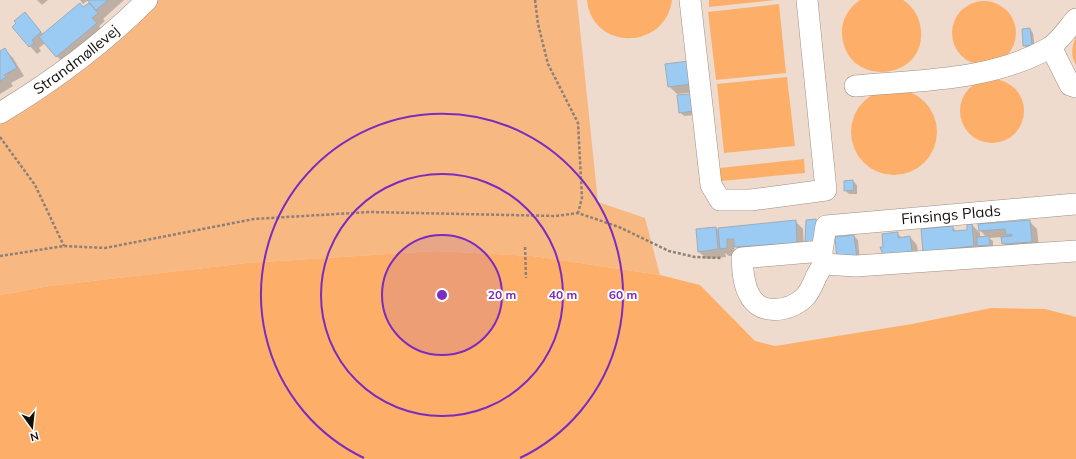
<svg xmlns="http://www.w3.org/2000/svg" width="1076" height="459" viewBox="0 0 1076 459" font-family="Mulish,sans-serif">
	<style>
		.green { fill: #f8b882 }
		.water { fill: #fdaf6a }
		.shadow { fill: #0003; fill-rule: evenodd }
		.building { fill: #9bcaf2; stroke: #9cadbb }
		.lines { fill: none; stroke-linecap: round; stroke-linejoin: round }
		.minor-casing { stroke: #a08f81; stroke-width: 22 }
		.path { stroke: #8d8076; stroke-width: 2.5; stroke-dasharray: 3 2; stroke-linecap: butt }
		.minor { stroke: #fff; stroke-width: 21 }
		.ring { fill: none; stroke: #7b2cbf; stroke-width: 2 }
		.labels { text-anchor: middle; stroke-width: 4; stroke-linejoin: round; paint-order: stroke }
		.street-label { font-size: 15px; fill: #150f0a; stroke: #fff }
		.centre { fill: #7b2cbf; stroke: #fff; stroke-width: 2 }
		.ring-label { font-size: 12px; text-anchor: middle; font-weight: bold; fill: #7b2cbf; stroke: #fff; stroke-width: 4; stroke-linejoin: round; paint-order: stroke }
	</style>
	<rect width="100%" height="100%" fill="#eedbcd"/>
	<!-- green -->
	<polygon class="green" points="158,0 577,0 598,202 645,218 660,275 533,256 435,251 247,263 49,286 0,295 0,124 41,100 134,28"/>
	<!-- water -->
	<g class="water">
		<path d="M 587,0 L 672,0 C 665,51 592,51 587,0 Z"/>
		<polygon points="709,0 775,0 709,7"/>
		<path d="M 860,0 L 903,0 C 914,7 920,18 921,31 C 925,82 845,88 842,34 C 841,20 849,7 860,0 Z"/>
		<circle cx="984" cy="33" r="32"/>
		<polygon points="779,4 786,73 716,80 708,12"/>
		<path d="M 1076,36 L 1076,65 C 1070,55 1072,46 1076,36 Z"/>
		<polygon points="787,77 795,146 724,153 717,84"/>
		<circle cx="992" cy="111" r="32"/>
		<circle cx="894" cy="132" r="43"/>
		<polygon points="804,159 805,173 721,181 720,168"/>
		<polygon points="435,251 533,256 660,275 700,285 755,341 775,346 912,324 991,308 1045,309 1076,317 1076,459 0,459 0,295 49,286 247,263"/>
	</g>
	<!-- shadow -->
	<g class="shadow">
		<polygon points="37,0 48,0 42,5"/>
		<polygon points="80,0 88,0 83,4"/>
		<polygon points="89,0 124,0 103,19 105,21 99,26 104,32 64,64 45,43 39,48 41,51 37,54 13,27 32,21 43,34 84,8 91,2"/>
		<polygon points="1030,29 1033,33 1035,48 1028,49 1024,45"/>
		<polygon points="5,50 13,58 24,76 11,83 13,86 0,94 0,53"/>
		<polygon points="666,65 698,92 677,94 669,86"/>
		<polygon points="678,96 696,115 684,116 680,112"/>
		<polygon points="853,181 857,185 857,194 849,194 845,190"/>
		<polygon points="795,221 803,229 804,250 743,255 734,245 735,256 729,256 725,253 726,257 707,259 699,252 697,230 716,228 719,231"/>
		<polygon points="1029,221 1037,229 1039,249 1011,251 1003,243 1002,237 989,238 993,241 993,248 932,260 952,227 957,232 968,231 968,225 972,225 980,233 980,238 987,238 980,230"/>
		<path d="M 897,233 L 902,238 L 910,237 L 917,245 L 919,260 L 892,262 L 884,254 L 882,248 L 884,248 L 883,235 ZM 917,251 L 917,253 L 890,255 L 890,253 Z"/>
		<polygon points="854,236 858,240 860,261 842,263"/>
	</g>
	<!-- building -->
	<g class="building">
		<polygon points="87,0 108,0 96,10"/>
		<polygon points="80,3 83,7 89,3 98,13 92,18 97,23 56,57 39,37"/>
		<polygon points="25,12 41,32 32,40 34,43 29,47 12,27 16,23 14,21"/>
		<polygon points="1030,28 1032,45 1023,46 1022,29"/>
		<polygon points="5,48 17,68 4,75 6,77 0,81 0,51"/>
		<polygon points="689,61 691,84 668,87 665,64"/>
		<polygon points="691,94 693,111 679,113 677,95"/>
		<polygon points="853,180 854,190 844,191 844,181"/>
		<polygon points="816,219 818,241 805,242 806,220"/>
		<polygon points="796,220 797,243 734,247 734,239 727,239 727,248 720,249 718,228"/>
		<polygon points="1030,220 1032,242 1002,244 1001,237 1012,236 1012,234 1006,235 1005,229 979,231 978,224"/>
		<polygon points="967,224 972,224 974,246 923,252 921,229 953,226 953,231 967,230"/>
		<polygon points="716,227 718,249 698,252 696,229"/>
		<polygon points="898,232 898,238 910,236 912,252 883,255 880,247 883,247 882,234"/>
		<polygon points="854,235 857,258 837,260 835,237"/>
		<polygon points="989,236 990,245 977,246 977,237"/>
	</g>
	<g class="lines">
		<defs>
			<g id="minor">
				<polyline points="690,0 711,185 720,200 751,200 826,190 807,0"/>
				<polyline points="1051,47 1070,85 1076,87"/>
				<path d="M 855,86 C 920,80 991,81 1049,48 C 1059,42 1068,28 1076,19"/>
				<path id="s1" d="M 0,113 C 53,81 103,44 147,0"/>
				<path id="s2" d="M 822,251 C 822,254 823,259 823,263 C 822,267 818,273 816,277 C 813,284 810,292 804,298 C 788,312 759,316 749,294 C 743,283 743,270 742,258 L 822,251 L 826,226 L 1076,204"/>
				<polyline points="823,264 856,266 1076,251"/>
			</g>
		</defs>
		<!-- minor casing -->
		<use href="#minor" class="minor-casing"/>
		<!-- path -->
		<g class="path">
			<polyline points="535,0 538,24 548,64 578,123 582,198 578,213"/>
			<polyline points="0,137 35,185 64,246"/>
			<polyline points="525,247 526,278"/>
			<polyline points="0,256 64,246 105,248 254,219 370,212 556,216 578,213 619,227 669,251 695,257 721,258"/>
		</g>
		<!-- minor -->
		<use href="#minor" class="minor"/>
	</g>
	<!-- distance rings -->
	<circle cx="442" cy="295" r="60" fill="#7b2cbf" fill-opacity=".12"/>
	<g class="ring">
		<circle cx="442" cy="295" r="60"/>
		<circle cx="442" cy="295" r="121"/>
		<path d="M364 458A181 181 0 1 1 520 458"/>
	</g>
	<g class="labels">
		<!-- street labels -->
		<g class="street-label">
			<text dy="5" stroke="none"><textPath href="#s1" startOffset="93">Strandmøllevej</textPath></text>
			<text dy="5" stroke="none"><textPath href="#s2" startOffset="384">Finsings Plads</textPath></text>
		</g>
	</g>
	<circle cx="442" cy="295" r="6" class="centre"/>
	<g class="ring-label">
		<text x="502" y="299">20 m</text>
		<text x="563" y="299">40 m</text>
		<text x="623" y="299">60 m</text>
	</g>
	<!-- north arrow -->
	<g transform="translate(32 427) rotate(165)" stroke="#ffffff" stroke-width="3" paint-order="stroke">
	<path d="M0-3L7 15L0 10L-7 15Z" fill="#150f0a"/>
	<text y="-6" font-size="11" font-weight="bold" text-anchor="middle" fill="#150f0a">N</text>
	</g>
</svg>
